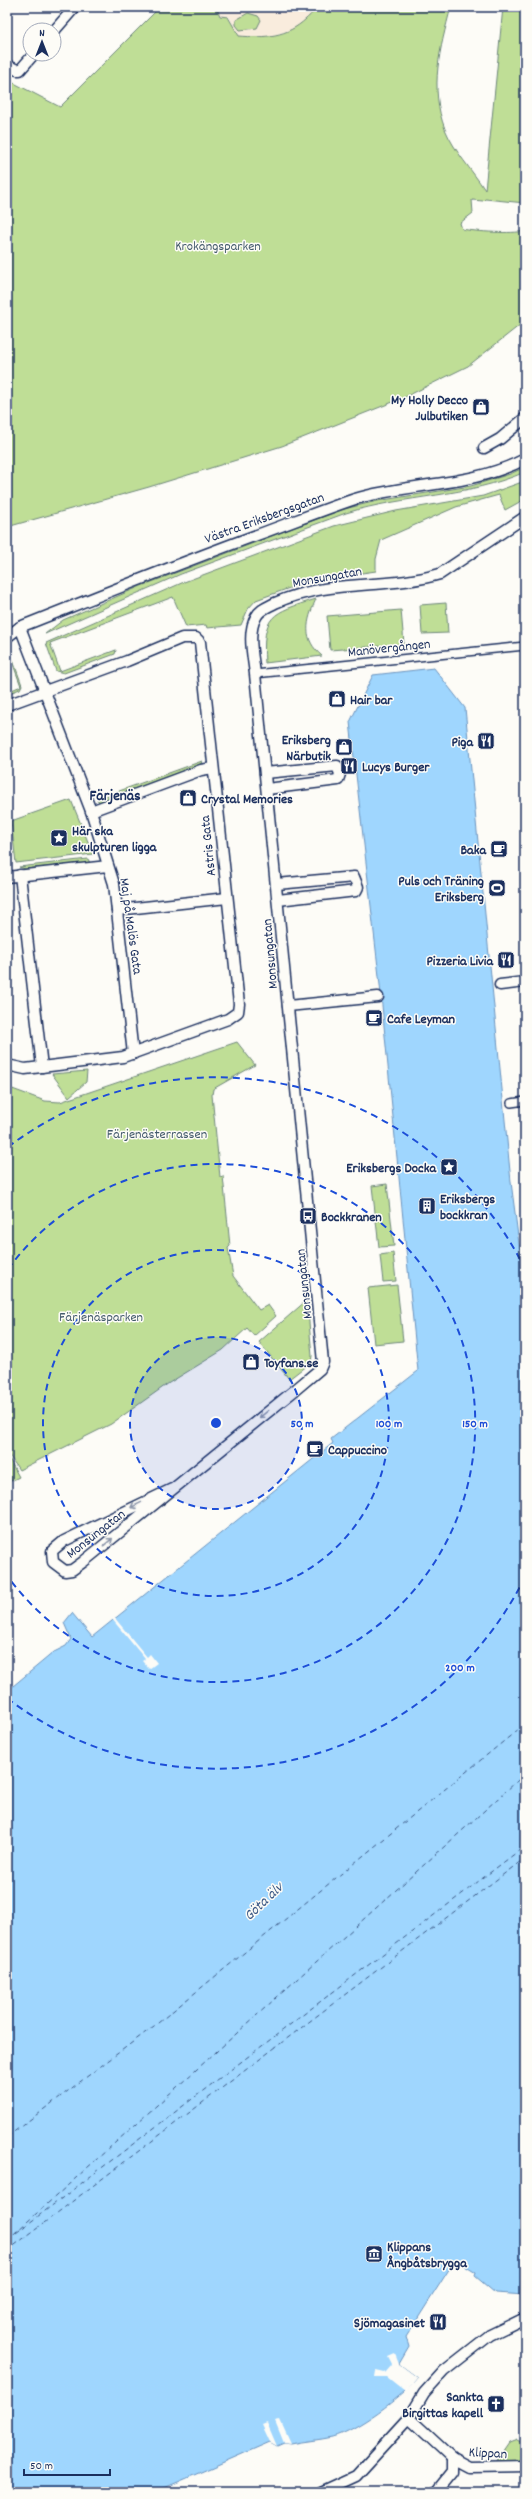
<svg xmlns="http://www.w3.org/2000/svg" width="532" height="2499" viewBox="0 0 532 2499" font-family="Dekko,sans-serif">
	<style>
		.built { fill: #f9ecdd }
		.green { fill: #bfde96; stroke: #6d867a }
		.water { fill: #9fd6fe; stroke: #6a93be }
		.pier { fill: #fdfcf7 }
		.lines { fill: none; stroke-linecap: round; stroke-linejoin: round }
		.ferry { stroke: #3c5986; stroke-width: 1; stroke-dasharray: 5 4; stroke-linecap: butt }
		.pedestrian-casing { stroke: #1b2f5e; stroke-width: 10 }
		.minor-casing { stroke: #1b2f5e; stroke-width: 13 }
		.pedestrian { stroke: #fdfcf7; stroke-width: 7 }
		.minor { stroke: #fdfcf7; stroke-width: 10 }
		.oneway { stroke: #8c96aa }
		.ring { fill: none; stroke: #1d4ed8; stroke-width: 2; stroke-dasharray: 7 5 }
		.labels { text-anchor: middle; stroke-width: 3; stroke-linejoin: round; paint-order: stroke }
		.park-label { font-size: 14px; fill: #445b6c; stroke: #fdfcf7 }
		.poi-label { font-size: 14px; font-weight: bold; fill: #1b2f5e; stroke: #fdfcf7; text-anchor: start }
		.street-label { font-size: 14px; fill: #1b2f5e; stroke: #fdfcf7 }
		.neighbourhood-label { font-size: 15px; font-weight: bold; fill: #1b2f5e; stroke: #fdfcf7 }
		.water-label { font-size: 15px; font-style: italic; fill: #3c5986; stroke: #fdfcf7 }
		.centre { fill: #1d4ed8; stroke: #fdfcf7; stroke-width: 2 }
		.ring-label { font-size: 12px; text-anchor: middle; font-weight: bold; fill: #1d4ed8; stroke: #fdfcf7; stroke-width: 3; stroke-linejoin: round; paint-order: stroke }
	</style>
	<rect width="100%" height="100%" fill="#fdfcf7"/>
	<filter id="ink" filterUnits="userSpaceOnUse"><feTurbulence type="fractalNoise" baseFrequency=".025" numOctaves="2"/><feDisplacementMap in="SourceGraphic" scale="8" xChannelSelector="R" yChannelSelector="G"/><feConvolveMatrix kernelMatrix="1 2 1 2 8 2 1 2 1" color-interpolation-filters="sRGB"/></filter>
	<g filter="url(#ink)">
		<!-- built -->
		<polygon class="built" points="216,7 315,7 314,12 295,29 267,37 239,36 229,17 220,16"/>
		<!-- green -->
		<g class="green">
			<path d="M 160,7 L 216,7 L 220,16 L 228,17 L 239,36 C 265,38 287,37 306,19 C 310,15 314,13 315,7 L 451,7 C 440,49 429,87 445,129 C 454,151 472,170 485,190 L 503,7 L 525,9 L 525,203 L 485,199 L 483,201 L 472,200 L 473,213 L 460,223 L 462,229 C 476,232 512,234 525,231 L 525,321 L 468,366 L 403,398 L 282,446 L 149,487 L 7,527 L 7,91 L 12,82 L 60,107 Z"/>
			<polygon points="248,13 258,16 261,20 257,28 240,30 236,25 236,20"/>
			<path d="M 525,467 L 525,472 C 468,497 405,495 346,513 L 181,574 L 45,634 L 63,620 L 141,586 L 340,510 L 377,501 L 471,486 L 510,474 Z"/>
			<polygon points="525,481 525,499 505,510 499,495 456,507 381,540 376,559 376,571 312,580 256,600 248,609 241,625 207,628 206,625 186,627 173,597 50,643 60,671 116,650 115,654 64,673 56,671 46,643 184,582 334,526 396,511 483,496"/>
			<path d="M 316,599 C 306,622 302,639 322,656 L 265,663 C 262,615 271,613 316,599 Z"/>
			<polygon points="446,603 448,633 422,634 420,605"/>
			<polygon points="401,610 404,644 330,650 327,616"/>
			<polygon points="11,655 22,685 20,689 7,694 7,692 21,686 11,659 7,660 7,656"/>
			<polygon points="202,761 201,764 99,802 97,799"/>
			<polygon points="71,800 93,854 16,863 11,821"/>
			<polygon points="88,859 90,863 25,869 19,867"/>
			<polygon points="237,1042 255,1065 213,1089 212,1095 220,1177 223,1176 230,1246 228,1248 233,1276 259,1310 268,1305 276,1316 254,1336 247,1328 223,1350 169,1383 111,1424 19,1470 7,1452 7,1087 45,1101 60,1102"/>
			<polygon points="87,1071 86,1082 69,1097 52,1074"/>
			<polygon points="387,1184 394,1246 379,1247 372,1186"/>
			<polygon points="393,1253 396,1281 383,1282 380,1255"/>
			<polygon points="397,1285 403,1341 374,1344 368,1288"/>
			<polygon points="307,1300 312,1356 311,1362 289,1379 259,1342"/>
			<polygon points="7,1455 19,1477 7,1483"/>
			<polygon points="517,2440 525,2444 525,2460 496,2462 509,2443"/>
		</g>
		<!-- water -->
		<path class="water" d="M 434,668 L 465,708 L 511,1182 L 525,1290 L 525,2295 L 495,2293 L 475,2276 L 476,2273 L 455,2260 L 406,2337 L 409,2347 L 399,2364 L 418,2378 C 403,2396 356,2431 333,2437 C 319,2440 305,2441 291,2444 L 284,2443 L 277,2446 L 270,2442 L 155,2492 L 7,2492 L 7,1691 L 54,1652 L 66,1646 L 71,1639 L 64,1623 L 72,1613 L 92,1637 L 333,1443 L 331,1439 L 418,1371 L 380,985 L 350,722 L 373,675 Z"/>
		<!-- pier -->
		<g class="pier">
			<polygon points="114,1617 147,1657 150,1654 157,1663 149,1669 142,1661 145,1659 112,1619"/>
			<polygon points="395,2354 399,2364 418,2378 406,2392 387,2377 375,2377 376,2371 385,2373 392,2365 388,2357"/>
			<polygon points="280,2420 291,2444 284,2443 275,2421"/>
			<polygon points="267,2423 277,2446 270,2442 262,2425"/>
		</g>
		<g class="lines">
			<!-- ferry -->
			<g class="ferry">
				<polyline points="7,2137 158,2023 525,1724"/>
				<polyline points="16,2233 525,1846"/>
				<polyline points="7,2240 525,1774"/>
				<polyline points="7,2251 525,1858"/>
			</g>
			<defs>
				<g id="pedestrian">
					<polyline points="255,674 525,646"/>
					<polyline points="511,1103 525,1101"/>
				</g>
				<g id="minor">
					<polyline points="54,31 75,7"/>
					<polyline points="7,65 17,70 20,70 34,54"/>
					<polyline points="484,448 500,439 525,418"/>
					<polyline points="20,627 91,811 114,884 133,1054"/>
					<path d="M 7,637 L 20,627 C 101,595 182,562 265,532 C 295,521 325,509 355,499 C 412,482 472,487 525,459"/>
					<polyline points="7,705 127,661 182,638 196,638 200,642 239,1004 238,1012 228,1019 123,1057 25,1069 7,1065"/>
					<polyline points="265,773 337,766 340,774 338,780 267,789"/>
					<polyline points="91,811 201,770 213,768"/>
					<polyline points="20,875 42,1067"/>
					<polyline points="7,877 108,866"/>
					<polyline points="277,884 354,877 358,887 356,891 278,900"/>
					<polyline points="117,910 227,898"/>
					<polyline points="500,985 525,982"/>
					<polyline points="288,1006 378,997"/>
					<path d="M 172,1489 L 64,1541 L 52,1551 L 53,1562 L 65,1571 L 72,1570 L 83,1562 L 295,1390 L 320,1369 L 323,1362 L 255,674 C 253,656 247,633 256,617 C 260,609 268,607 275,603 C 332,578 385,590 440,574 L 525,517"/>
					<polyline points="409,2418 452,2458 469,2467 525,2466"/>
					<polyline points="321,2492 356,2476 409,2418 424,2393 444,2371 490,2335 525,2318"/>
					<polyline points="436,2492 452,2472 452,2458"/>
				</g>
			</defs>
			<!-- pedestrian casing -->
			<use href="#pedestrian" class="pedestrian-casing"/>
			<!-- minor casing -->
			<use href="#minor" class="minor-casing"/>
			<!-- pedestrian -->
			<use href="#pedestrian" class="pedestrian"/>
			<!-- minor -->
			<use href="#minor" class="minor"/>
		</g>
		<!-- one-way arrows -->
		<defs><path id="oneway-shaft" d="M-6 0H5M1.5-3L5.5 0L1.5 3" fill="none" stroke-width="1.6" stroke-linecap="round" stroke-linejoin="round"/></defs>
		<g class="oneway">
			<use href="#oneway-shaft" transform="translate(264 1414) rotate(141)"/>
			<use href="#oneway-shaft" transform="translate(136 1505) rotate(154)"/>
			<use href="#oneway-shaft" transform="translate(108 1542) rotate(-39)"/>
		</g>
	</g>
	<!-- distance rings -->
	<circle cx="216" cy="1423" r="86" fill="#1d4ed8" fill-opacity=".12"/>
	<g class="ring">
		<circle cx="216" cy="1423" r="86"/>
		<circle cx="216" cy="1423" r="173"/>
		<path d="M8 1269A259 259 0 1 1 8 1577"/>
		<path d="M525 1577A345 345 0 0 1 8 1699M8 1147A345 345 0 0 1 525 1269"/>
	</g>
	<!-- icons -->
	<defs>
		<symbol id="shop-square" viewBox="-11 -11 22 22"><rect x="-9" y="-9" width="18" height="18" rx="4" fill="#1b2f5e" stroke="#fdfcf7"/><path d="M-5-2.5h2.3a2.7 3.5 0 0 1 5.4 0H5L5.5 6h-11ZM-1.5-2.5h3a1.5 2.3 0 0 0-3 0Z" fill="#fff"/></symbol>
		<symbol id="restaurant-square" viewBox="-11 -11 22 22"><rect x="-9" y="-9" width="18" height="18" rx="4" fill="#1b2f5e" stroke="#fdfcf7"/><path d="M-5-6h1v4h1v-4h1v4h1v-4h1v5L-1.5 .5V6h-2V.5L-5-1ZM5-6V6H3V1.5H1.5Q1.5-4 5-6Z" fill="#fff"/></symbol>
		<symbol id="sight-square" viewBox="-11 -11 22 22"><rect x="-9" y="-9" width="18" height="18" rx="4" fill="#1b2f5e" stroke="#fdfcf7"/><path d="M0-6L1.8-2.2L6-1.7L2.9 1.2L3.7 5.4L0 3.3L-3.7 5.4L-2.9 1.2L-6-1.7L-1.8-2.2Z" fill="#fff"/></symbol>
		<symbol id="cafe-square" viewBox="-11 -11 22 22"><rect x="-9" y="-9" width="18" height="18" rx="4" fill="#1b2f5e" stroke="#fdfcf7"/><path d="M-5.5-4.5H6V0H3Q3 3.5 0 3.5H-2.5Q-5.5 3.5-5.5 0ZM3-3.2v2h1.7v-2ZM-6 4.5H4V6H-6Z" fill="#fff"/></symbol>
		<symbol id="stadium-square" viewBox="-11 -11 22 22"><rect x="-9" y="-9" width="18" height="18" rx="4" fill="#1b2f5e" stroke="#fdfcf7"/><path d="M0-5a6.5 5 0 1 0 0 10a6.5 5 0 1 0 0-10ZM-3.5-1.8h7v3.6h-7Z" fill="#fff"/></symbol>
		<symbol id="building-square" viewBox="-11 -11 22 22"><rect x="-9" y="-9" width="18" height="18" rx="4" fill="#1b2f5e" stroke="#fdfcf7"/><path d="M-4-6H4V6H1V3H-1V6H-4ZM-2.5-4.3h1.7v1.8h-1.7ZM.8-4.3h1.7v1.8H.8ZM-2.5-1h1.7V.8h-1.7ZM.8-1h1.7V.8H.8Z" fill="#fff"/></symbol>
		<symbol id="bus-square" viewBox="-11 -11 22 22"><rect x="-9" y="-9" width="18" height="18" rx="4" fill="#1b2f5e" stroke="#fdfcf7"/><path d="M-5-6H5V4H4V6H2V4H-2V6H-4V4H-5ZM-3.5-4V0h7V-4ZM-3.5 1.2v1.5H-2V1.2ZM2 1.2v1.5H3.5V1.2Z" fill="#fff"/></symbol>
		<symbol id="museum-square" viewBox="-11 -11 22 22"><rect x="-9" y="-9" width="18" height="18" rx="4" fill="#1b2f5e" stroke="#fdfcf7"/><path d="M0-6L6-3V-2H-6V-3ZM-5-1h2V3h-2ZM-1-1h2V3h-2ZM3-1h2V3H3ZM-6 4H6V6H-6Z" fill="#fff"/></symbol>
		<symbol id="church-square" viewBox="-11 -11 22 22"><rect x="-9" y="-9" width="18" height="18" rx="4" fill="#1b2f5e" stroke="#fdfcf7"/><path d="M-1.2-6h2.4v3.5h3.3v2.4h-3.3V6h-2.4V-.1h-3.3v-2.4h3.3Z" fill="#fff"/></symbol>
	</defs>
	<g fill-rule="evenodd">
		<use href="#shop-square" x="471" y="397" width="20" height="20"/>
		<use href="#shop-square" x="327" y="689" width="20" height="20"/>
		<use href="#restaurant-square" x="476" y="731" width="20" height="20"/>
		<use href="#shop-square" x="334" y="737" width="20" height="20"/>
		<use href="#restaurant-square" x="339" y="756" width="20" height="20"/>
		<use href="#shop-square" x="178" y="788" width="20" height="20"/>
		<use href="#sight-square" x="49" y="828" width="20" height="20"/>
		<use href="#cafe-square" x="489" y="839" width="20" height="20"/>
		<use href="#stadium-square" x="487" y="878" width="20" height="20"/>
		<use href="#restaurant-square" x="496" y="950" width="20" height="20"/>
		<use href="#cafe-square" x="364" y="1008" width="20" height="20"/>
		<use href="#sight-square" x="439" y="1157" width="20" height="20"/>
		<use href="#building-square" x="417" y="1196" width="20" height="20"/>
		<use href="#bus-square" x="298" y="1206" width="20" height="20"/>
		<use href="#shop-square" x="241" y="1352" width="20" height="20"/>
		<use href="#cafe-square" x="305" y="1439" width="20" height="20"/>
		<use href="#museum-square" x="364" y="2244" width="20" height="20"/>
		<use href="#restaurant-square" x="428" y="2312" width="20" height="20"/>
		<use href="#church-square" x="486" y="2394" width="20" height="20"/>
	</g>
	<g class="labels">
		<!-- park labels -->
		<g class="park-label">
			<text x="218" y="250">Krokängsparken</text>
			<text x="157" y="1138">Färjenästerrassen</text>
			<text x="101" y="1321">Färjenäsparken</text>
		</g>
		<!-- poi labels -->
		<g class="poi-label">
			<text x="468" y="404" text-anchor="end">My Holly Decco<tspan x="468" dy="16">Julbutiken</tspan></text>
			<text x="350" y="704">Hair bar</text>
			<text x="331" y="744" text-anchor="end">Eriksberg<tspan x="331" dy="16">Närbutik</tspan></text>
			<text x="473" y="746" text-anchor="end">Piga</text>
			<text x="362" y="771">Lucys Burger</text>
			<text x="201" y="803">Crystal Memories</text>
			<text x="72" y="835">Här ska<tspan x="72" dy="16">skulpturen ligga</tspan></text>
			<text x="486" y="854" text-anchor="end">Baka</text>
			<text x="484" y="885" text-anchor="end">Puls och Träning<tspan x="484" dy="16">Eriksberg</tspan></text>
			<text x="493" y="965" text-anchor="end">Pizzeria Livia</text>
			<text x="387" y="1023">Cafe Leyman</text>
			<text x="436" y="1172" text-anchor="end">Eriksbergs Docka</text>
			<text x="440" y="1203">Eriksbergs<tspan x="440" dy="16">bockkran</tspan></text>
			<text x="321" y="1221">Bockkranen</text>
			<text x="264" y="1367">Toyfans.se</text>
			<text x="328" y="1454">Cappuccino</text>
			<text x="387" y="2251">Klippans<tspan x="387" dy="16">Ångbåtsbrygga</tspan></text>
			<text x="425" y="2327" text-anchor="end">Sjömagasinet</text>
			<text x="483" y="2401" text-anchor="end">Sankta<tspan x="483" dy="16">Birgittas kapell</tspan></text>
		</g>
		<!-- street labels -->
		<g class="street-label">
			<text transform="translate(264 517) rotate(-20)" y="5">Västra Eriksbergsgatan</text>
			<text transform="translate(327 576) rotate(-10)" y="5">Monsungatan</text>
			<text transform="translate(389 647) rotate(-6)" y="5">Manövergången</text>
			<text transform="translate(207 846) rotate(-96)" y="5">Astris Gata</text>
			<text transform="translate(132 926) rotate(82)" y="5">Maj på Malös Gata</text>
			<text transform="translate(269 954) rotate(-95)" y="5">Monsungatan</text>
			<text transform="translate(303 1284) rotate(-96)" y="5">Monsungatan</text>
			<text transform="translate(95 1533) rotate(-38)" y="5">Monsungatan</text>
			<text transform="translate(488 2452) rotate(3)" y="5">Klippan</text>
		</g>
		<!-- neighbourhood labels -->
		<g class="neighbourhood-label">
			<text x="115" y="800">Färjenäs</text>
		</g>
		<!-- water labels -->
		<g class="water-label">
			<text transform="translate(263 1901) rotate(-44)" y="5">Göta älv</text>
		</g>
	</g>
	<circle cx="216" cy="1423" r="6" class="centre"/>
	<g class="ring-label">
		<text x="302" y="1427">50 m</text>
		<text x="389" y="1427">100 m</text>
		<text x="475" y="1427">150 m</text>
		<text x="460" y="1671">200 m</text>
	</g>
	<!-- margin -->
	<rect width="532" height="2499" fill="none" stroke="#fdfcf7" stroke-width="24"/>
	<rect x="12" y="12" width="508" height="2475" fill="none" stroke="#1b2f5e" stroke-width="1.5" filter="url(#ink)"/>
	<!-- north arrow -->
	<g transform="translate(42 42)"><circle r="19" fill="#fdfcf7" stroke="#a3aaba"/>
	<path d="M0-3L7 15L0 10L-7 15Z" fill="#1b2f5e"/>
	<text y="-6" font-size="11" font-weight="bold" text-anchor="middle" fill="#1b2f5e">N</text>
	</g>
	<!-- scale -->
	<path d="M24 2469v6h86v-6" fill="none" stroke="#1b2f5e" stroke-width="2"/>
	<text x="30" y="2469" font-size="12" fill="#1b2f5e" stroke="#fdfcf7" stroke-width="3" paint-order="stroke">50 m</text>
</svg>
